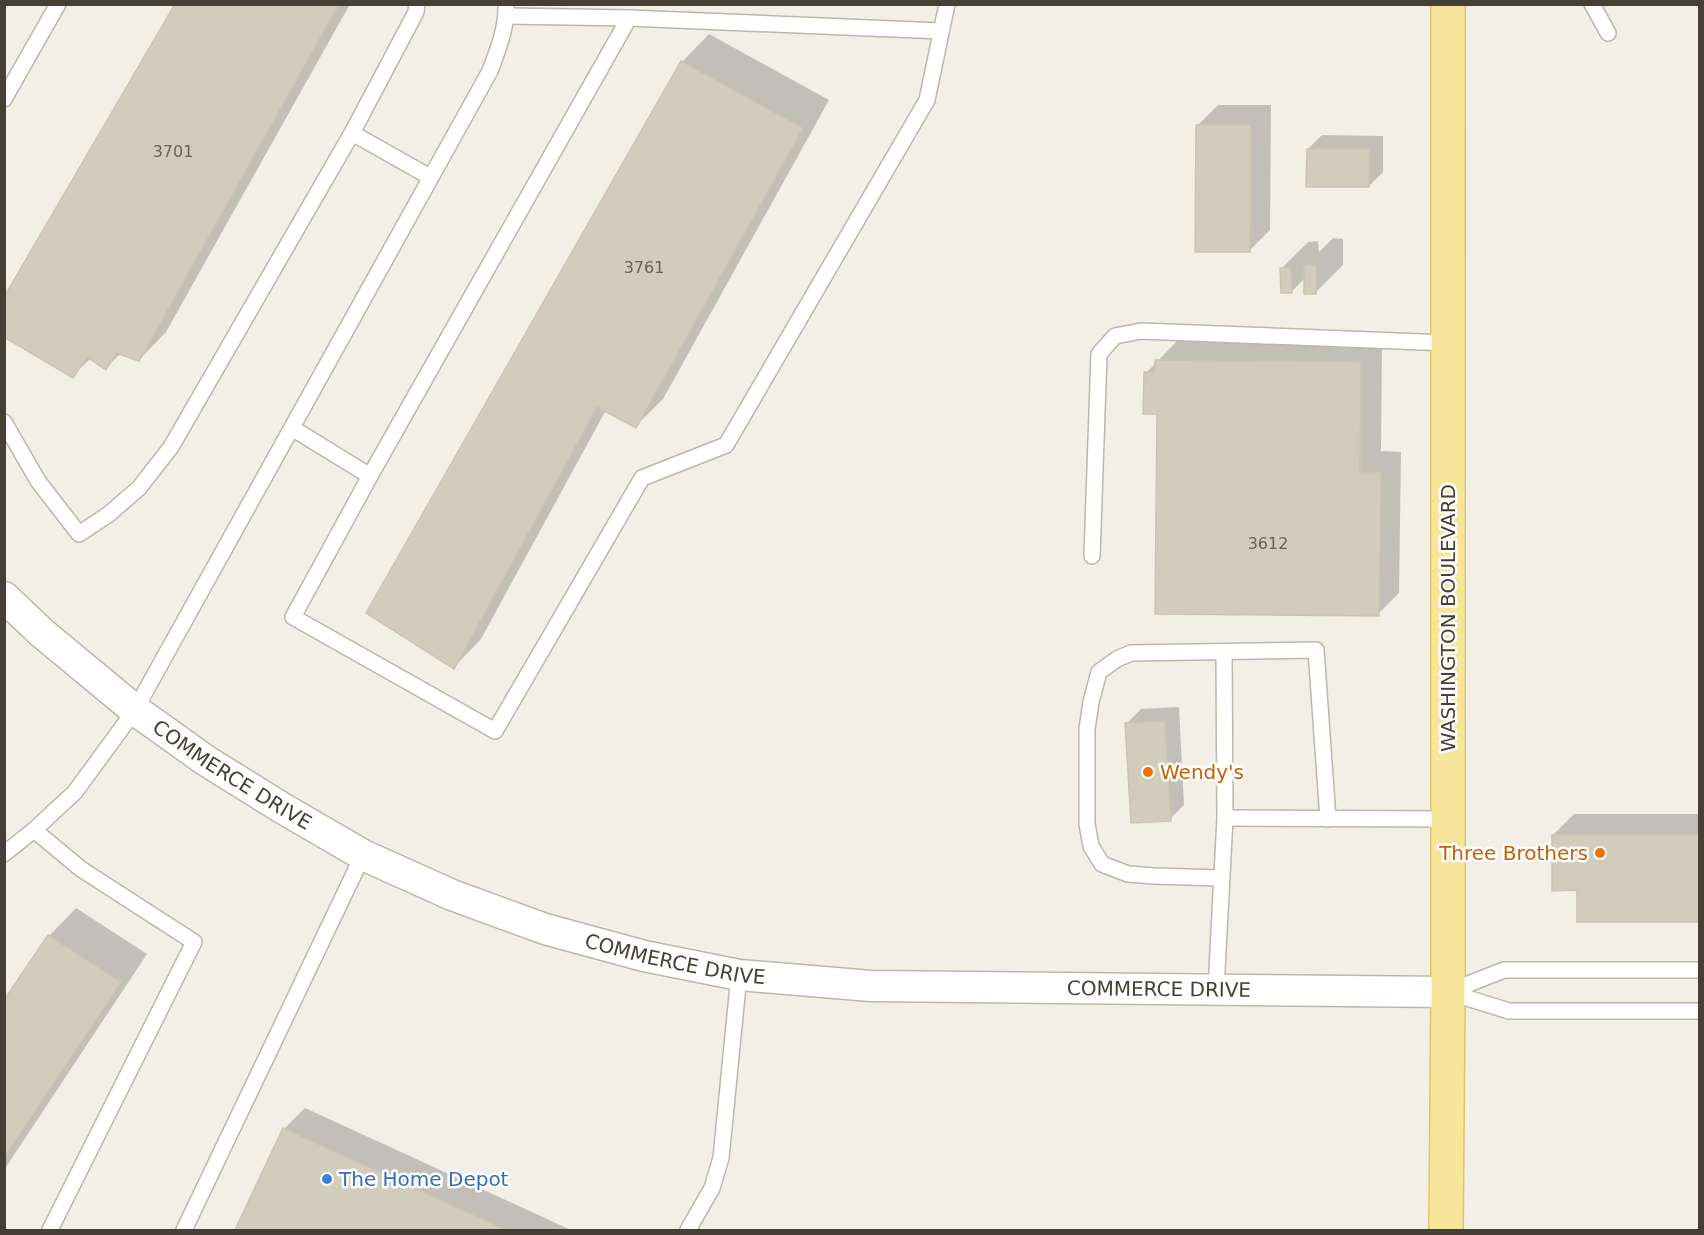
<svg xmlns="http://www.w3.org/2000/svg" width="1704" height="1235" viewBox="0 0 1704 1235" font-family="'DejaVu Sans',sans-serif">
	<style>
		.shadow { fill: #0003 }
		.building { fill: #d2ccbc; stroke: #ccc4b0; stroke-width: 1.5 }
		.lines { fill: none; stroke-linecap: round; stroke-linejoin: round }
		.lane-casing { stroke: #bcb8a9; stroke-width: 18 }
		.street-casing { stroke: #bcb8a9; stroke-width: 33 }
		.primary-casing { stroke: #dac56b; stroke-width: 36 }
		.lane { stroke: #fff; stroke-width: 15 }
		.street { stroke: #fff; stroke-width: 30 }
		.primary { stroke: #f7e69a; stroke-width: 33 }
		.food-dot { fill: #e8710a; stroke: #fff; stroke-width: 2 }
		.shop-dot { fill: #3f7fe0; stroke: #fff; stroke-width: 2 }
		.labels { text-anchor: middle; stroke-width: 5; stroke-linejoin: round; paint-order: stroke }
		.number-label { font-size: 16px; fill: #686358 }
		.street-label { font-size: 20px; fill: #444036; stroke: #fff }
		.food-label { font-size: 20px; fill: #c56008; stroke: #fff; text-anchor: start }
		.shop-label { font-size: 20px; fill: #366cbe; stroke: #fff; text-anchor: start }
	</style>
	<rect width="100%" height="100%" fill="#f2efe6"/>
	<!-- shadow -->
	<g class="shadow">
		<polygon points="177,4 350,4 166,332 139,360 121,353 106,368 91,358 72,376"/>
		<polygon points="709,34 829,100 663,399 636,426 606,410 481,639 454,667 368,612 682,62"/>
		<polygon points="1218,105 1271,105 1270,230 1249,251 1197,126"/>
		<polygon points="1322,135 1383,136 1383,172 1369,186 1308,149"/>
		<polygon points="1333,238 1343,239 1343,265 1316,292 1305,278 1292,291 1281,269 1308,242 1318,241 1319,252"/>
		<polygon points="1178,340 1382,342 1381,451 1401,452 1399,593 1378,614 1158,413 1146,373"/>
		<polygon points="1179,707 1184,805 1170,819 1127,723 1141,709"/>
		<polygon points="1574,814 1700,814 1700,920 1579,889 1553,835"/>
		<polygon points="76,908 147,954 4,1170 4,1003 49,936"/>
		<polygon points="305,1108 571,1230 237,1230 284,1129"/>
	</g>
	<!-- building -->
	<g class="building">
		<polygon points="175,4 339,4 139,361 116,353 106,370 87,357 73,378 4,337 4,297"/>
		<polygon points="681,61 803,128 636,428 597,407 454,669 366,613"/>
		<polygon points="1196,125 1251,125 1250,252 1195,252"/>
		<polygon points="1307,149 1370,149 1369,187 1306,187"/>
		<rect x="1304" y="265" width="12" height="29"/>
		<polygon points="1280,268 1291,268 1292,293 1281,293"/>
		<polygon points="1155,360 1361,362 1360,472 1381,472 1379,616 1155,614 1157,414 1143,414 1144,372 1155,372"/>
		<polygon points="1165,721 1171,821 1131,823 1125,723"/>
		<polygon points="1700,834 1700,922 1577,922 1577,890 1552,891 1552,835"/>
		<polygon points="48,935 121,982 4,1158 4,1000"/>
		<polygon points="283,1128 506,1230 235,1230"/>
	</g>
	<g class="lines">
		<defs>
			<g id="lane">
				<polyline points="1592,4 1608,33"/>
				<polyline points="507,16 629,18 941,31"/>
				<polyline points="629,18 370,476 293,617 495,731 642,478 726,445 927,100 947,4"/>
				<polyline points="4,99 58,4"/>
				<polyline points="352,133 430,177"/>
				<polyline points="4,422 38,481 79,534 109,514 139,488 171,447 352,133 416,12 417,4"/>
				<polyline points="292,428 370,476"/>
				<polyline points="1092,556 1099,354 1115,336 1141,331 1448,343"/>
				<polyline points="1225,818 1448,819"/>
				<polyline points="34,830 81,869 194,942 50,1230"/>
				<path d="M 4,854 L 34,830 L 75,792 L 135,710 L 490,71 C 498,49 507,28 506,4"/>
				<polyline points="1221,878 1154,876 1128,874 1102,864 1091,846 1087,824 1087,729 1091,702 1099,672 1117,659 1131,653 1316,650 1328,819"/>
				<polyline points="1216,989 1225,818 1224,653"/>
				<polyline points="1448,992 1504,970 1700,970"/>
				<polyline points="1448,992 1509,1011 1700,1011"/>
				<polyline points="184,1230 363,855"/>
				<polyline points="688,1230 712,1188 721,1158 739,975"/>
			</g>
			<g id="street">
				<path id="s1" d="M 4,597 L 42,633 L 135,710 L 205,760 L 282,808 L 363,855 L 452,895 L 545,929 L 644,956 L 739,975 L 871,986 L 1448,992"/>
			</g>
			<polyline id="primary" points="1446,1230 1448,992 1448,4"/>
		</defs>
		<!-- lane casing -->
		<use href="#lane" class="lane-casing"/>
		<!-- street casing -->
		<use href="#street" class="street-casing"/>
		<!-- primary casing -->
		<use href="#primary" class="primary-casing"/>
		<!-- lane -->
		<use href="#lane" class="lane"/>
		<!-- street -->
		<use href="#street" class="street"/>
		<!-- primary -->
		<use href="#primary" class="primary"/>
	</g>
	<!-- markers -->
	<g class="food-dot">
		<circle cx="1148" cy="772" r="6"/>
		<circle cx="1600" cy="853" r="6"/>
	</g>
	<circle class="shop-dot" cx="327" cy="1179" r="6"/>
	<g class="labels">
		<!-- number labels -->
		<g class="number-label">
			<text x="173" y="157">3701</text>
			<text x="644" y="273">3761</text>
			<text x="1268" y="549">3612</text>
		</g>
		<!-- street labels -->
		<g class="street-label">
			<text transform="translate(1448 618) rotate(-90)" y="7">WASHINGTON BOULEVARD</text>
			<text dy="7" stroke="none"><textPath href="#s1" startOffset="290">COMMERCE DRIVE</textPath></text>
			<text dy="7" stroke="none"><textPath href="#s1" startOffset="774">COMMERCE DRIVE</textPath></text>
			<text dy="7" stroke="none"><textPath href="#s1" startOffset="1260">COMMERCE DRIVE</textPath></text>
		</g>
		<!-- food labels -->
		<g class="food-label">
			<text x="1160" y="779">Wendy's</text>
			<text x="1588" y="860" text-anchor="end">Three Brothers</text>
		</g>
		<!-- shop labels -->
		<g class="shop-label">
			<text x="339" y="1186">The Home Depot</text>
		</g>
	</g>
	<!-- border -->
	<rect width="1704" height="1235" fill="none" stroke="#444036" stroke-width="12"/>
</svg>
